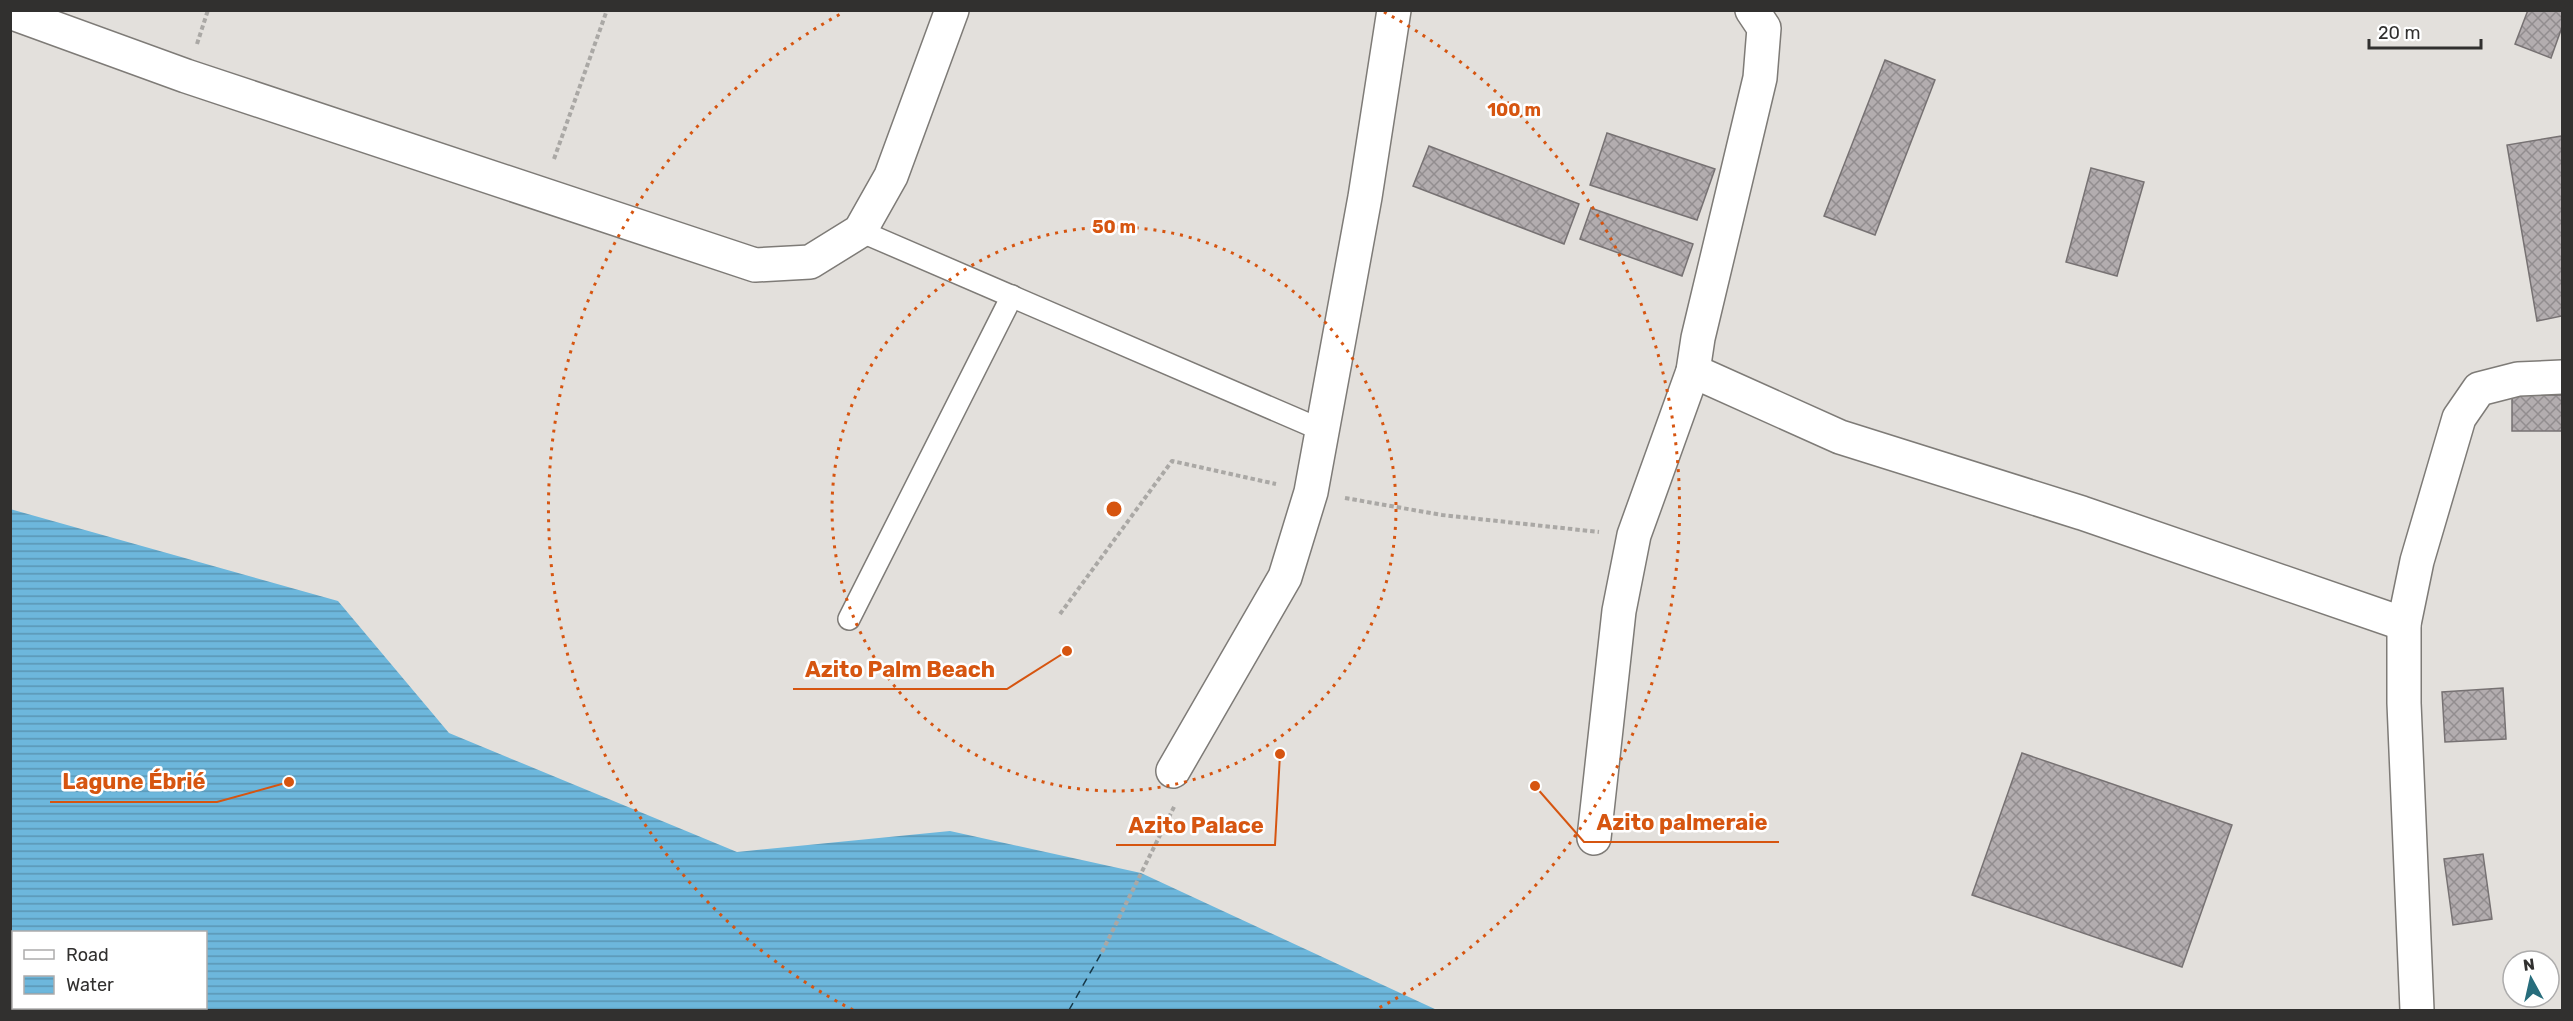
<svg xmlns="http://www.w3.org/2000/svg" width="2573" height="1021" viewBox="0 0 2573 1021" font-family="Rubik,sans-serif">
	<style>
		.water { fill: url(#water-rules); fill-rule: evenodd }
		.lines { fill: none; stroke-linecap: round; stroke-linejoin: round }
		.ferry { stroke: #173848; stroke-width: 1.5; stroke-dasharray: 8 6; stroke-linecap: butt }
		.building { fill: url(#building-cross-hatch); stroke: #777273; stroke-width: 1.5 }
		.service-casing { stroke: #7e7b77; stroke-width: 24 }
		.minor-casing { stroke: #7e7b77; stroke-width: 36 }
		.path { stroke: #aaa8a5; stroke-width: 4; stroke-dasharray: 4.5 3; stroke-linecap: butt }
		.service { stroke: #fff; stroke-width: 21 }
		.minor { stroke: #fff; stroke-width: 33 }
		.ring { fill: none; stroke: #d65510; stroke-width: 3; stroke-dasharray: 3 6 }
		.centre { fill: #d65510; stroke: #fff; stroke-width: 3 }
		.ring-label { font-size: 18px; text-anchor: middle; font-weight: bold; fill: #d65510; stroke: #fff; stroke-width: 5; stroke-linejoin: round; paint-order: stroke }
		.leader { fill: none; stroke: #d65510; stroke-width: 2 }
		.callout-dot { fill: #d65510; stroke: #fff; stroke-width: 2 }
		.callout-label { font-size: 22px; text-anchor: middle; font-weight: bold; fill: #d65510; stroke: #fff; stroke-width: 5; stroke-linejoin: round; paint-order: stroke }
	</style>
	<defs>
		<pattern id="water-rules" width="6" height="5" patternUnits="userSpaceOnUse" patternTransform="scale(1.5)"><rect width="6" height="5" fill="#6db7dc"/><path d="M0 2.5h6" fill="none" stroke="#5a95b3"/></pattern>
		<pattern id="building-cross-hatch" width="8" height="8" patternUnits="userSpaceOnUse" patternTransform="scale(1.5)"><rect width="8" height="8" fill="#b3adaf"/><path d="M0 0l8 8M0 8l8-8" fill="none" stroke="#928d8f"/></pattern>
	</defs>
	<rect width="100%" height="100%" fill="#e3e0dc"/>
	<!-- water -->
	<path class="water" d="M 10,509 L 338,601 L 449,733 L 737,852 L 950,831 L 1141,873 L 1437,1010 L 11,1010 ZM 14,932 L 206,932 L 206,1008 L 14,1008 Z"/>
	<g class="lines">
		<!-- ferry -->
		<polyline class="ferry" points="1069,1010 1102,952"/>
	</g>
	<!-- building -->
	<g class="building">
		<polygon points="2528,10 2562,10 2562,27 2551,58 2515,44"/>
		<polygon points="1885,60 1935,80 1875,235 1824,216"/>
		<polygon points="1607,133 1715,169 1697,220 1590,185"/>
		<polygon points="2562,136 2562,316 2537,321 2507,145"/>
		<polygon points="1429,146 1579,204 1564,244 1413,186"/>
		<polygon points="2091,168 2144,182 2117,276 2066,262"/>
		<polygon points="1591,208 1693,244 1682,276 1580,239"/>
		<rect x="2512" y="395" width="50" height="36"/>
		<polygon points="2503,688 2506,739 2445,742 2442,692"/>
		<polygon points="2022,753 2232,825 2182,967 1972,895"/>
		<polygon points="2483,854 2492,919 2453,925 2444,859"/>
	</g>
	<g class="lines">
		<defs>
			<g id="service">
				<polyline points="860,231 1324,431"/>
				<polyline points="849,619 1012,296"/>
			</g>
			<g id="minor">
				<polyline points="10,12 186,76 755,265 810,262 860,231 891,176 952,10"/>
				<polyline points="1693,371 1840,437 2082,513 2404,624"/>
				<polyline points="1173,771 1285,577 1311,492 1365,197 1394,10"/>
				<polyline points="1594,838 1619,611 1634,535 1693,371 1698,338 1760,78 1764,28 1752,10"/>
				<polyline points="2417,1010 2404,703 2404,624 2417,561 2459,418 2479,389 2518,379 2562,377"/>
			</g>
		</defs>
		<!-- service casing -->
		<use href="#service" class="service-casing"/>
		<!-- minor casing -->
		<use href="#minor" class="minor-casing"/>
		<!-- path -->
		<g class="path">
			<polyline points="197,44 208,10"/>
			<polyline points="554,159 607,10"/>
			<polyline points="1345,498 1442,515 1599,532"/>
			<polyline points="1060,614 1172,461 1276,484"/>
			<polyline points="1102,952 1175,805"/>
		</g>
		<!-- service -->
		<use href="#service" class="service"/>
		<!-- minor -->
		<use href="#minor" class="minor"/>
	</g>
	<!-- distance rings -->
	<g class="ring">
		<circle cx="1114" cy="509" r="282"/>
		<path d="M853 1010A565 565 0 0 1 844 12M1384 12A565 565 0 0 1 1375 1010"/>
	</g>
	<circle cx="1114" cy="509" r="9" class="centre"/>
	<g class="ring-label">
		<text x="1514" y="116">100 m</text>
		<text x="1114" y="233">50 m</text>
	</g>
	<!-- callouts -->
	<path class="leader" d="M1067 651L1007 689H793M289 782L217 802H50M1535 786L1584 842H1779M1280 754L1275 845H1116"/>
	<g class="callout-dot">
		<circle cx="1067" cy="651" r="6"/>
		<circle cx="289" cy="782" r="6"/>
		<circle cx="1535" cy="786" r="6"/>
		<circle cx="1280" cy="754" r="6"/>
	</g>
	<g class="callout-label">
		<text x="900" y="677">Azito Palm Beach</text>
		<text x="134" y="789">Lagune Ébrié</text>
		<text x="1682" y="830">Azito palmeraie</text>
		<text x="1196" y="833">Azito Palace</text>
	</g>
	<!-- border -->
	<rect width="2573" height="1021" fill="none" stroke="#31302f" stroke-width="24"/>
	<!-- legend -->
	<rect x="12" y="931" width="195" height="78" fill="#ffffff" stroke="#adacac" stroke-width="1.5"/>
	<rect x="24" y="950" width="30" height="9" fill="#ffffff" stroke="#adacac" stroke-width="1.5"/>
	<text x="66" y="961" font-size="18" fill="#31302f">Road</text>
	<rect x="24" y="976" width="30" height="18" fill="url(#water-rules)" stroke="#adacac" stroke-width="1.5"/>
	<text x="66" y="991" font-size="18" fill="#31302f">Water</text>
	<!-- north arrow -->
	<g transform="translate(2531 979) rotate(352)"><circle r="28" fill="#ffffff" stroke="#adacac" stroke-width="1.5"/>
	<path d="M0-4.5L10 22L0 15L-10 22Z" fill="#276d7c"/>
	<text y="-9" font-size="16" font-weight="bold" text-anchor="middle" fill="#31302f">N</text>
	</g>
	<!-- scale -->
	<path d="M2369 39v9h112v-9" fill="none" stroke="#31302f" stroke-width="3"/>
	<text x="2378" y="39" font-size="18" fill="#31302f" stroke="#ffffff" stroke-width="4.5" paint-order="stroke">20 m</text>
</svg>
